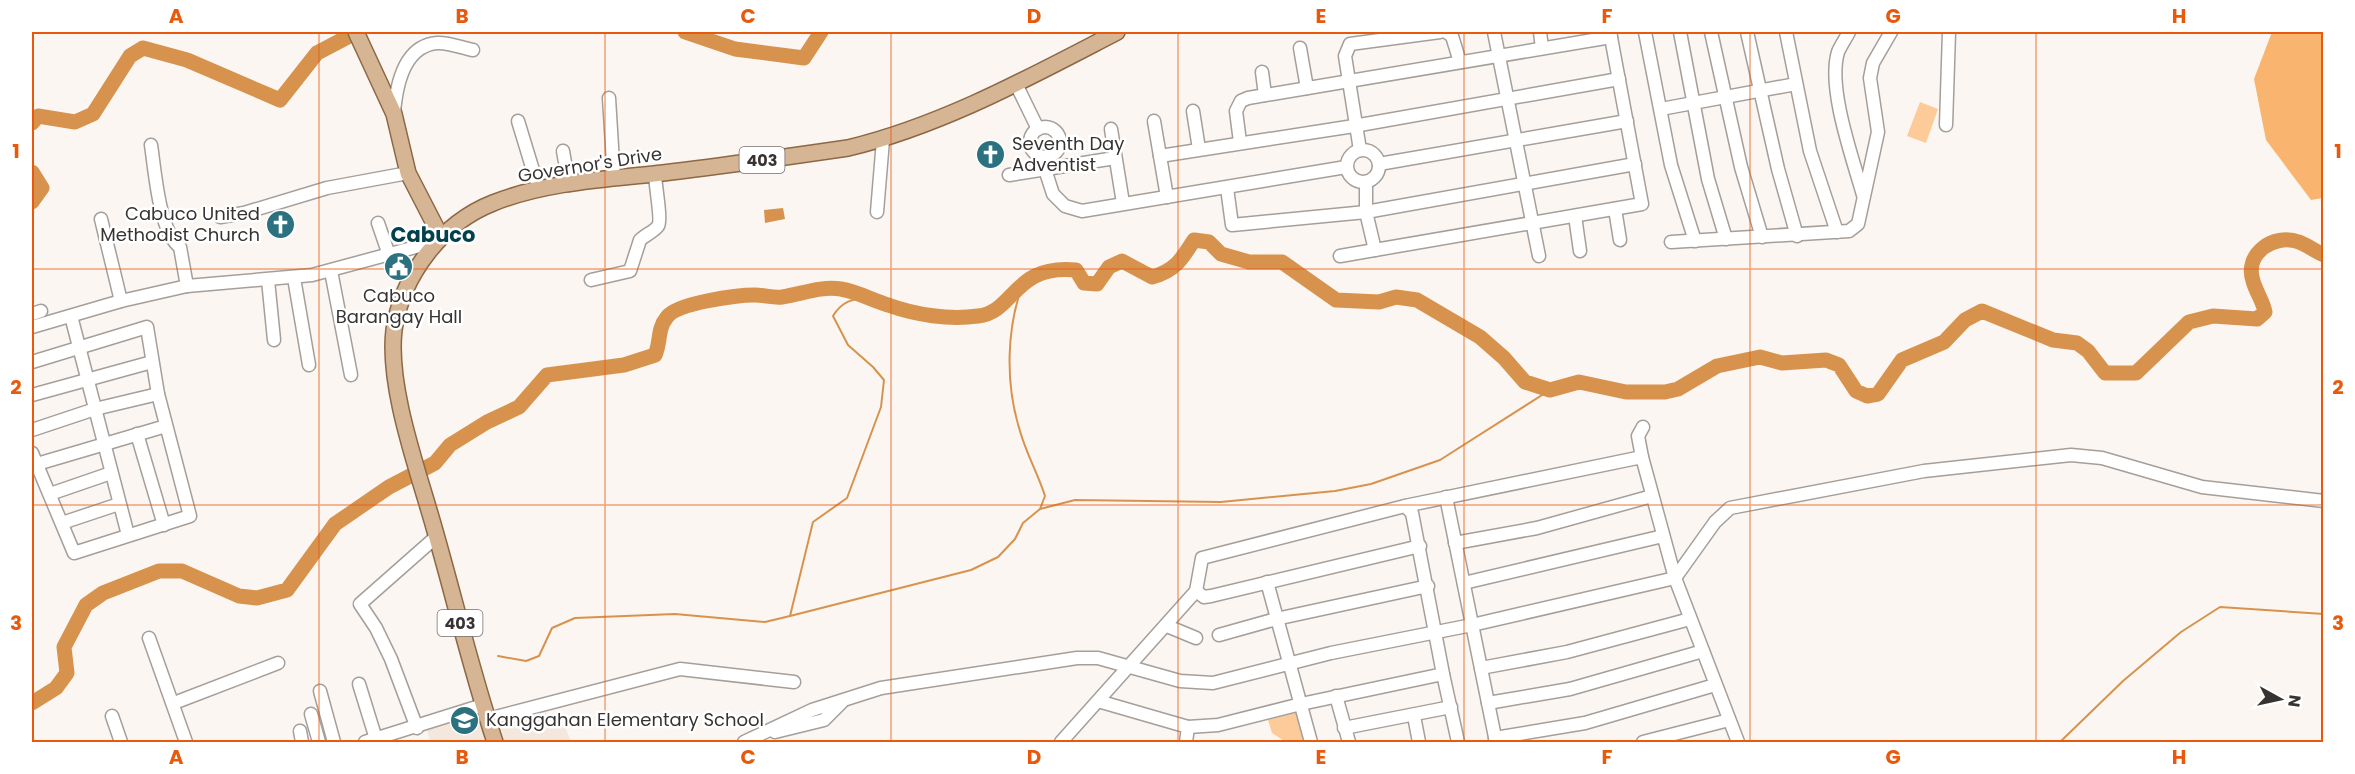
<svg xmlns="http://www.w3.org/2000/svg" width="2355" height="774" viewBox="0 0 2355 774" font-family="Poppins,sans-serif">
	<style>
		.built { fill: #f4e8de }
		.green { fill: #fdca99 }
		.forest { fill: #f9b46f }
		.water { fill: #d7934e }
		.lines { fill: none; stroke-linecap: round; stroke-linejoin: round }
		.stream { stroke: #d7934e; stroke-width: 2 }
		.river { stroke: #d7934e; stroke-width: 15 }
		.minor-casing { stroke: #a49f9a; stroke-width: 15 }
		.major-casing { stroke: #8c6845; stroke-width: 18 }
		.minor { stroke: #fff; stroke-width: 12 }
		.major { stroke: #d6b595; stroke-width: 15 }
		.grid { fill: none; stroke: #e8590c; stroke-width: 1.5; stroke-opacity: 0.55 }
		.labels { text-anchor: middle; stroke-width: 5; stroke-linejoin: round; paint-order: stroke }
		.shield { fill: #fff; stroke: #727070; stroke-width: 1.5 }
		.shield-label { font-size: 16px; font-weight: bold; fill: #363332 }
		.poi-label { font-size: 18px; fill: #363332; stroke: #fff; text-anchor: start }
		.street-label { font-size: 18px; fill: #363332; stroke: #fff }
		.quarter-label { font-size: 21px; font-weight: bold; fill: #03414d; stroke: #fff }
		.neatline { fill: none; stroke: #e8590c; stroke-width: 2 }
		.grid-label { font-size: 20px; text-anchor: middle; font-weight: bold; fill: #e8590c }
	</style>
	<rect width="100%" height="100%" fill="#fbf6f1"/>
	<!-- built -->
	<g class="built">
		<polygon points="546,712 552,727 564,723 571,742 503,742 498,726"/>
		<polygon points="476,713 486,742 430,742 427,728"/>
	</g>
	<!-- green -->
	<g class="green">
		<polygon points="1920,102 1938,109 1926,143 1907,136"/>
		<polygon points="1299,712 1307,740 1286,742 1272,733 1268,720"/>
	</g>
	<!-- forest -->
	<polygon class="forest" points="2272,32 2323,32 2323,198 2311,200 2266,140 2254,79"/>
	<!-- water -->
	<polygon class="water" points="783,208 785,219 765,223 764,210"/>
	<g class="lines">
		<!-- stream -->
		<g class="stream">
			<path d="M 1024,281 C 1006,327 1005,384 1020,431 C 1026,453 1038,474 1045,496 L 1040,509"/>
			<polyline points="790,616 971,570 998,557 1015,539 1023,523 1040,509 1075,500 1221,502 1335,491 1371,484 1440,460 1550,390"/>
			<path d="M 498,656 L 526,661 L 539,656 L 552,628 L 575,618 L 675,614 L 765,622 L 790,616 L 813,522 L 847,498 L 881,407 L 884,380 L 873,367 L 848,345 L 833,316 C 842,301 852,299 870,297"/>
			<polyline points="2060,742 2123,681 2181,632 2220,607 2324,614"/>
		</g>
		<!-- river -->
		<g class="river">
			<polyline points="685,32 735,49 804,58 821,32"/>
			<polyline points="32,123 38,116 75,122 93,114 130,56 143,48 187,60 280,100 317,53 357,32"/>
			<polyline points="32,172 42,188 32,202"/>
			<path d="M 32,703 L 56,688 L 67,673 L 64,647 L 86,605 L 103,593 L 159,571 L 182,571 L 239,596 L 257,598 L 287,590 L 335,524 L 389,487 L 435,463 L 450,445 L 487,422 L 519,407 L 547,375 L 624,365 L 655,355 C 661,342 657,329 667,317 C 677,303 737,295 755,295 C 764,295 773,298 782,297 C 802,294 820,286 841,289 C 858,292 872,300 888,305 C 916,315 949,320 978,316 C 1015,312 1013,264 1076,270 L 1084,283 L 1097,284 L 1109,267 L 1122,261 L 1152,277 C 1175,271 1182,259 1194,240 L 1209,242 L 1221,254 L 1249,262 L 1282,262 L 1336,300 L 1379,302 L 1396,297 L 1417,300 L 1480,337 L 1504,358 L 1525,382 L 1550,390 L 1579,382 L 1626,392 L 1665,392 L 1678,389 L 1717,366 L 1760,357 L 1782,363 L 1826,360 L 1839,365 L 1856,391 L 1867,396 L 1878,394 L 1902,360 L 1944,342 L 1965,320 L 1982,311 L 2053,340 L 2077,343 L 2088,351 L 2105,373 L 2136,373 L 2189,322 L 2213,316 L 2257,319 L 2265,312 C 2263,301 2256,292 2253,281 C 2244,254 2273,233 2299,242 C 2307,245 2315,251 2324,255"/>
		</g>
		<defs>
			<g id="minor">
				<polyline points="1446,32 1452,36 1460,62"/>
				<polyline points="1494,32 1539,256"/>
				<polyline points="1540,32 1542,48"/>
				<polyline points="1645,32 1671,165 1695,241"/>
				<polyline points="1680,32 1708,179 1726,239"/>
				<polyline points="1711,32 1741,167 1762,237"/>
				<polyline points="1747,32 1778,169 1797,236"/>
				<polyline points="1786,32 1810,151 1837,232"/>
				<path d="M 1849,32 C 1846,38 1841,45 1838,52 C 1827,88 1853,159 1863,195"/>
				<polyline points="1300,48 1307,88"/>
				<polyline points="1262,72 1265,95"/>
				<polyline points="1016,84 1038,129"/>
				<polyline points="609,98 614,179"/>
				<polyline points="1661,109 1796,84"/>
				<polyline points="1193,111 1199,149"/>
				<path d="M 394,113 C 396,88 403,46 437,43 C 448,42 462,48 473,50"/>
				<polyline points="518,121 539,190"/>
				<polyline points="1154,121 1167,197"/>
				<polyline points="1946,125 1949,32"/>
				<circle cx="1045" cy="142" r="15"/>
				<polyline points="1111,129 1123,203"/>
				<polyline points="1240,142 1236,111 1241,101 1248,98 1611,37"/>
				<path d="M 151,145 C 155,171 159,232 180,247 L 187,286"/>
				<circle cx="1363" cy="166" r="16"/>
				<polyline points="1360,150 1345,56 1350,44 1440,32"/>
				<polyline points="563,151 569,185"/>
				<polyline points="1160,156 1354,126 1619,79"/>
				<polyline points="1041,157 1053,194 1065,206 1082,211 1346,167"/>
				<polyline points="1379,164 1627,121"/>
				<polyline points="1009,175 1115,158"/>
				<polyline points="1366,182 1366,212 1375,250"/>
				<polyline points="1227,188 1232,225 1366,212 1635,164"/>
				<polyline points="1615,209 1620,240"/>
				<polyline points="877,212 883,140"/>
				<polyline points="1575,216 1580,251"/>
				<polyline points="220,217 244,213 327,188 408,173"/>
				<polyline points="101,219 121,301"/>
				<polyline points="378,223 389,255"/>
				<polyline points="1671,242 1849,231 1858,224 1878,132 1870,78 1873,63 1891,32"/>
				<polyline points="1340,256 1642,204 1610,32"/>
				<polyline points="331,271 351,375"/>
				<polyline points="294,278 309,365"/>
				<polyline points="268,280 274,340"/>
				<path d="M 591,280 L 630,271 L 640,240 C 645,235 655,231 658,226 C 662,220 655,184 655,174"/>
				<polyline points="32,314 41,311"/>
				<polyline points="71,316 128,535"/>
				<polyline points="32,327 121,301 187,286 312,275 438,241"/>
				<polyline points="32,362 147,327 158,394 190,516 74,553 32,453"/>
				<polyline points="32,395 152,362"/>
				<polyline points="32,430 95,409 158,394"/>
				<polyline points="137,434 164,525"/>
				<polyline points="1642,457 1638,436 1643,427"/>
				<polyline points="37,464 166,426"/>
				<polyline points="50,494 111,473"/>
				<polyline points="1446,497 1496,742"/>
				<polyline points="1405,506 1642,457 1675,578 1738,742"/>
				<polyline points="62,523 119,504"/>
				<polyline points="1455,543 1537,528 1652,496"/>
				<polyline points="1267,582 1311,742"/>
				<polyline points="1464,583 1663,536"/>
				<polyline points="1196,591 1204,597 1211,596 1420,546"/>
				<polyline points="1167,626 1196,638"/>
				<polyline points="1219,635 1276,619 1428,586"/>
				<polyline points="149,638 186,742"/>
				<polyline points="1481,668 1567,652 1690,619"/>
				<polyline points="1443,674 1458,742"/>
				<polyline points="359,684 376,739"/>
				<polyline points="320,691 334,742"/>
				<polyline points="1336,696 1349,742"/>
				<polyline points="174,703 278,663"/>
				<polyline points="1488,703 1570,689 1703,651"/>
				<polyline points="311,714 319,742"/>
				<polyline points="112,716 121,742"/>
				<polyline points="1414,716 1419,742"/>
				<polyline points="488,719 680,669 794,682"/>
				<polyline points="417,728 391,659 376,628 360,604 436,537"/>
				<polyline points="1344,728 1451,707"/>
				<polyline points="300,731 302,742"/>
				<polyline points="775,732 824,720 842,702"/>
				<polyline points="1495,738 1585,723 1715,685"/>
				<polyline points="365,742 483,705"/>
				<polyline points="744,742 812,710 881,688 1077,658 1098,658 1180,681 1213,683 1331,653 1472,625 1675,578 1715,522 1730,508 1924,471 2071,455 2102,458 2202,487 2324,501"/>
				<polyline points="1061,742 1196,591 1202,558 1405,506 1412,513 1443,674 1301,704 1218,725 1188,727 1098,701"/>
				<polyline points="1186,742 1188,727"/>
				<polyline points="1643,742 1729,720"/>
			</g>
			<g id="major">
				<polyline points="356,32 394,114 408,173 441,237"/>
				<path d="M 495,742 C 472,673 455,601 435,531 C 419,473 387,388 394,330 C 402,275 442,223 493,203 C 545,182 607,179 663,173 C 724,166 786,157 848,148 C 943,125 1030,77 1117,32"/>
			</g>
		</defs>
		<!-- minor casing -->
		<use href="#minor" class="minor-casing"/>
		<!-- major casing -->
		<use href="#major" class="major-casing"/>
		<!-- minor -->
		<use href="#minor" class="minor"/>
		<!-- major -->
		<use href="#major" class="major"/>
	</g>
	<!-- grid -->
	<path class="grid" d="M 319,32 L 319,742M 605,32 L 605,742M 891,32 L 891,742M 1178,32 L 1178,742M 1464,32 L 1464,742M 1750,32 L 1750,742M 2036,32 L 2036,742M 32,269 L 2324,269M 32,505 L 2324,505"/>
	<!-- icons -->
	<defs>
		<symbol id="church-disc" viewBox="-11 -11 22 22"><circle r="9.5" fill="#2c7180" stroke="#fff"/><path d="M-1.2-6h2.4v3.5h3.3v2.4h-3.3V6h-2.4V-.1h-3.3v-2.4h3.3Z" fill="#fff"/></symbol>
		<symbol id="civic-disc" viewBox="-11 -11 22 22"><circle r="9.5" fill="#2c7180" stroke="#fff"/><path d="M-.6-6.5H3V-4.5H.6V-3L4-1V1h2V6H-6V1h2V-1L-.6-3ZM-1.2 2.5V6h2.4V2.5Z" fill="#fff"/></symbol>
		<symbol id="school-disc" viewBox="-11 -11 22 22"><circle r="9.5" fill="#2c7180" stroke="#fff"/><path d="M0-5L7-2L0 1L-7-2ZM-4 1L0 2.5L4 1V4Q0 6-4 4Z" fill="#fff"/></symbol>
	</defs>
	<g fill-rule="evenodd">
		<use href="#church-disc" x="974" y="138" width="33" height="33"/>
		<use href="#church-disc" x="264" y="208" width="33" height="33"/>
		<use href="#civic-disc" x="382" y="250" width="33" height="33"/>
		<use href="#school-disc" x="448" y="704" width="33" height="33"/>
	</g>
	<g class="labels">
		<!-- shield labels -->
		<g class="shield">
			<rect x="739.5" y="147" width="45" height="26" rx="4.5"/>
			<rect x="437.5" y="610" width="45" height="26" rx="4.5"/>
		</g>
		<g class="shield-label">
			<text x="762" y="166">403</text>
			<text x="460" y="629">403</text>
		</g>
		<!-- poi labels -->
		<g class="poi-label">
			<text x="1012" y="150">Seventh Day<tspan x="1012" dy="21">Adventist</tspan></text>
			<text x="260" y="220" text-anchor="end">Cabuco United<tspan x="260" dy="21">Methodist Church</tspan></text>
			<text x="399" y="302" text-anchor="middle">Cabuco<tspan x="399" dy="21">Barangay Hall</tspan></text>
			<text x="486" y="726">Kanggahan Elementary School</text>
		</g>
		<!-- street labels -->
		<g class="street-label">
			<text transform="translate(590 165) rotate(-9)" y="6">Governor's Drive</text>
		</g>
		<!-- quarter labels -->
		<g class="quarter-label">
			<text x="433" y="242">Cabuco</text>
		</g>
	</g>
	<!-- border -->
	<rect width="2355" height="774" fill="none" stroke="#ffffff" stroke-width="66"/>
	<!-- north arrow -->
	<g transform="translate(2280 699) rotate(98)" stroke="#ffffff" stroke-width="4.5" paint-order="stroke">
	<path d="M0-4.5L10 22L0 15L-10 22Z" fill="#363332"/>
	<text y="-9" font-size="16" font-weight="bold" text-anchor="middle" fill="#363332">N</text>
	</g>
	<rect x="33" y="33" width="2289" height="708" class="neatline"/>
	<g class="grid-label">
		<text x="176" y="23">A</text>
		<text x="462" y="23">B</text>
		<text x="748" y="23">C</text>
		<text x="1034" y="23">D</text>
		<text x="1321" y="23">E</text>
		<text x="1607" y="23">F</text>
		<text x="1893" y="23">G</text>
		<text x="2179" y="23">H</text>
		<text x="16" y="158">1</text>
		<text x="2338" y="158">1</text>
		<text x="16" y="394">2</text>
		<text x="2338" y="394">2</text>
		<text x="16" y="630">3</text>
		<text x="2338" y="630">3</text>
		<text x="176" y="764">A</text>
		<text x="462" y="764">B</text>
		<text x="748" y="764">C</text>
		<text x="1034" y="764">D</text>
		<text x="1321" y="764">E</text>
		<text x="1607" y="764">F</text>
		<text x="1893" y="764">G</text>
		<text x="2179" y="764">H</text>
	</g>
</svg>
